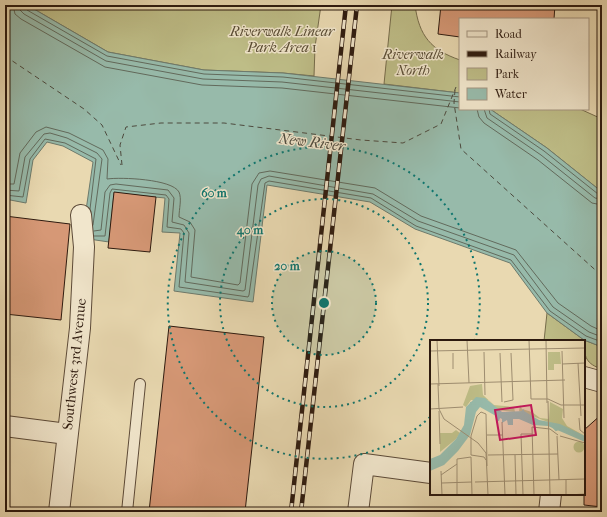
<svg xmlns="http://www.w3.org/2000/svg" width="607" height="517" viewBox="0 0 607 517" font-family="'IM FELL French Canon',serif">
	<style>
		.green { fill: #bebd87; stroke: #766c4b }
		.water { fill: #97baaa; stroke: #6d7a6c }
		.lines { fill: none; stroke-linecap: round; stroke-linejoin: round }
		.shore { stroke: #626a5c; stroke-width: 1 }
		.ferry { stroke: #4d4a3e; stroke-width: 1; stroke-dasharray: 5 4; stroke-linecap: butt }
		.building { fill: #d69876; stroke: #2d1a0f }
		.service-casing { stroke: #5c4a38; stroke-width: 12 }
		.minor-casing { stroke: #5c4a38; stroke-width: 22 }
		.service { stroke: #f1e6cc; stroke-width: 10 }
		.minor { stroke: #f1e6cc; stroke-width: 20 }
		.rail-casing { stroke: #2d1a0f; stroke-width: 4.5 }
		.rail { stroke: #f1e6cc; stroke-width: 3; stroke-dasharray: 9; stroke-linecap: butt }
		.ring { fill: none; stroke: #0f766e; stroke-width: 2; stroke-dasharray: 2 4 }
		.labels { text-anchor: middle; stroke-width: 3; stroke-linejoin: round; paint-order: stroke }
		.park-label { font-size: 14px; font-style: italic; fill: #584b33; stroke: #f1e6cc }
		.street-label { font-size: 14px; fill: #2d1a0f; stroke: #f1e6cc }
		.water-label { font-size: 15px; font-style: italic; fill: #4d4a3e; stroke: #f1e6cc }
		.inset-river { fill: none; stroke: #97baaa; stroke-width: 2 }
		.inset-road { fill: none; stroke: #9e8d70; stroke-width: 1 }
		.view { fill: #c2185b; fill-opacity: 0.15; stroke: #c2185b; stroke-width: 2 }
		.inset-edge { fill: none; stroke: #2d1a0f; stroke-width: 2 }
		.centre { fill: #0f766e; stroke: #f1e6cc; stroke-width: 2 }
		.ring-label { font-size: 12px; text-anchor: middle; font-weight: bold; fill: #0f766e; stroke: #f1e6cc; stroke-width: 3; stroke-linejoin: round; paint-order: stroke }
	</style>
	<rect width="100%" height="100%" fill="#e9d9b1"/>
	<filter id="stains"><feTurbulence type="fractalNoise" baseFrequency=".005" numOctaves="4"/><feColorMatrix values="0 0 0 0 .2 0 0 0 0 .09 0 0 0 0 .02 0 0 0 .5 -.17"/></filter>
	<radialGradient id="worn" r=".72"><stop offset=".6" stop-color="#630" stop-opacity="0"/><stop offset="1" stop-color="#630" stop-opacity=".3"/></radialGradient>
	<!-- green -->
	<g class="green">
		<polygon points="27,5 321,5 315,47 314,76 283,73 204,70 108,52"/>
		<path d="M 392,5 L 415,5 C 419,36 431,50 460,60 L 460,93 L 384,84 Z"/>
		<polygon points="490,109 580,109 602,119 602,192 547,148"/>
		<path d="M 547,313 L 584,340 L 602,347 L 602,369 C 586,364 584,357 584,341 L 544,341 Z"/>
	</g>
	<!-- water -->
	<polygon class="water" points="5,5 27,5 108,52 204,70 283,73 460,93 460,109 490,109 547,148 602,192 602,347 584,340 547,313 510,263 415,229 370,202 267,185 253,302 174,291 180,233 162,232 165,198 114,193 109,242 82,238 93,162 63,146 47,142 33,160 26,203 5,199"/>
	<g class="lines">
		<!-- shore -->
		<g class="shore">
			<polyline points="13,5 15,14 21,19 105,67 202,85 282,88 460,108"/>
			<polyline points="19,5 20,10 24,14 106,61 203,79 282,82 460,102"/>
			<polyline points="25,5 27,10 107,56 204,74 283,77 460,97"/>
			<polyline points="477,109 479,117 484,123 538,160 592,203 602,205"/>
			<polyline points="484,109 487,118 541,155 595,198 602,199"/>
			<polyline points="489,109 490,114 544,151 598,194 602,194"/>
			<path d="M 5,184 L 14,184 L 20,153 L 36,132 L 46,127 L 69,133 L 103,150 L 108,159 L 107,179 C 121,177 172,179 179,192 C 182,199 179,209 179,217 L 190,222 L 195,230 L 191,277 L 238,285 L 240,283 L 252,184 L 259,173 L 270,171 L 375,188 L 421,216 L 516,250 L 558,303 L 591,326 L 602,331"/>
			<polyline points="5,190 19,191 25,157 44,134 50,133 67,138 97,153 102,159 93,225"/>
			<polyline points="5,195 23,197 30,159 45,139 65,143 96,159 90,209"/>
			<polyline points="94,231 101,230 105,192 110,185 116,184 168,190 174,198 172,222 184,225 189,233 185,282 243,291 245,290 258,185 261,179 269,176 373,194 418,221 514,255 553,307 589,332 602,337"/>
			<polyline points="94,236 105,236 110,193 112,189 166,195 169,199 167,227 181,229 184,233 179,287 248,297 249,295 265,183 269,181 371,198 416,226 511,260 550,311 586,336 602,342"/>
		</g>
		<!-- ferry -->
		<g class="ferry">
			<polyline points="5,56 84,109 102,125 121,165"/>
			<polyline points="455,90 454,103 461,149 602,276"/>
			<polyline points="122,165 120,145 126,127 161,123 224,123 361,140 403,143 441,124 456,87"/>
		</g>
	</g>
	<!-- building -->
	<g class="building">
		<polygon points="441,5 555,5 554,19 460,19 460,37 438,34"/>
		<polygon points="114,192 156,197 150,252 108,248"/>
		<polygon points="5,216 70,224 61,320 5,314"/>
		<polygon points="169,326 264,337 245,512 149,512"/>
		<polygon points="602,414 602,507 584,505 584,430"/>
	</g>
	<g class="lines">
		<defs>
			<polyline id="service" points="127,512 140,384"/>
			<g id="minor">
				<polyline points="584,377 602,382"/>
				<polyline points="5,426 67,434"/>
				<polyline points="59,512 80,328 84,247 81,215"/>
				<polyline points="358,512 364,464 431,473"/>
				<polyline points="549,512 551,494"/>
			</g>
		</defs>
		<!-- service casing -->
		<use href="#service" class="service-casing"/>
		<!-- minor casing -->
		<use href="#minor" class="minor-casing"/>
		<!-- service -->
		<use href="#service" class="service"/>
		<!-- minor -->
		<use href="#minor" class="minor"/>
		<defs>
			<g id="rail">
				<polyline points="291,512 346,5"/>
				<polyline points="301,512 357,5"/>
			</g>
		</defs>
		<!-- rail casing -->
		<use href="#rail" class="rail-casing"/>
		<!-- rail -->
		<use href="#rail" class="rail"/>
	</g>
	<!-- distance rings -->
	<circle cx="324" cy="303" r="52" fill="#0f766e" fill-opacity=".12"/>
	<g class="ring">
		<circle cx="324" cy="303" r="52"/>
		<circle cx="324" cy="303" r="104"/>
		<path d="M430 417A156 156 0 1 1 475 341"/>
	</g>
	<g class="labels">
		<!-- park labels -->
		<g class="park-label">
			<text x="282" y="36">Riverwalk Linear<tspan x="282" dy="16">Park Area 1</tspan></text>
			<text x="413" y="59">Riverwalk<tspan x="413" dy="16">North</tspan></text>
		</g>
		<!-- street labels -->
		<g class="street-label">
			<text transform="translate(74 364) rotate(-84)" y="5">Southwest 3rd Avenue</text>
		</g>
		<!-- water labels -->
		<g class="water-label">
			<text transform="translate(312 142) rotate(7)" y="5">New River</text>
		</g>
	</g>
	<!-- overview -->
	<g transform="translate(430 340)">
		<rect width="155" height="155" fill="#e9d9b1"/>
		<path d="M 118,12 L 130,12 L 131,24 L 124,24 L 124,30 L 118,30 ZM 52,44 L 53,55 L 64,65 L 84,67 L 85,72 L 67,70 L 58,60 L 41,60 L 36,67 L 33,65 L 40,46 ZM 120,62 L 133,69 L 132,78 L 137,86 L 155,96 L 89,71 L 90,65 L 92,69 L 102,72 L 110,78 L 119,79 ZM 26,90 L 30,93 L 26,99 L 10,112 L 10,93 L 22,93 ZM143.5 107a5.5 5.5 0 1 1 11 0a5.5 5.5 0 1 1-11 0Z" fill="#bebd87"/>
		<path d="M 46,57 L 55,58 L 72,72 L 94,71 L 109,80 L 130,84 L 155,96 L 155,102 L 118,86 L 103,85 L 89,79 L 83,79 L 83,85 L 78,85 L 77,80 L 72,83 L 72,79 L 70,78 L 69,81 L 66,81 L 66,76 L 50,67 L 46,72 L 40,95 L 28,111 L 14,125 L 0,131 L 0,119 L 10,115 L 26,99 L 34,85 L 36,67 Z" fill="#97baaa"/>
		<path class="inset-river" d="M 40,63 L 54,64 L 74,78 L 76,76 L 90,75 L 93,71 L 94,75 L 105,82 L 118,84M 121,85 L 126,90 L 131,88 L 155,98"/>
		<path class="inset-road" d="M 7,0 L 9,46M 37,0 L 39,43M 99,0 L 101,59 L 118,59M 116,0 L 117,63M 0,11 L 155,8M 132,11 L 134,78M 54,12 L 55,55M 23,13 L 23,29M 70,13 L 72,62M 148,23 L 151,76M 132,24 L 155,23M 0,44 L 135,40M 8,44 L 9,69 L 14,79 L 48,103 L 56,113 L 58,155M 118,59 L 131,65 L 155,65M 118,61 L 120,155M 74,62 L 83,60 L 81,13M 0,69 L 33,67M 9,71 L 10,104M 149,78 L 150,90 L 155,94M 72,82 L 75,155M 57,95 L 73,95M 127,96 L 129,140M 130,96 L 155,103M 58,115 L 128,114M 85,115 L 86,155M 56,120 L 54,117 L 41,115 L 41,96 L 47,76 L 51,72 L 56,74 L 57,126M 11,131 L 12,155M 11,135 L 27,124M 136,140 L 136,155M 45,142 L 155,139M 12,143 L 42,142M 27,155 L 27,119 L 41,117 L 42,155M 93,155 L 91,94 L 102,94M 104,155 L 102,87 L 120,89 L 128,95M 138,155 L 155,154"/>
		<path class="view" d="M 101,65 L 106,95 L 70,100 L 65,70 Z"/>
		<rect width="155" height="155" class="inset-edge"/>
	</g>
	<circle cx="324" cy="303" r="6" class="centre"/>
	<g class="ring-label">
		<text x="214" y="197">60 m</text>
		<text x="250" y="234">40 m</text>
		<text x="287" y="270">20 m</text>
	</g>
	<!-- margin -->
	<rect width="607" height="517" fill="none" stroke="#e9d9b1" stroke-width="20"/>
	<rect x="6" y="6" width="595" height="505" fill="none" stroke="#2d1a0f" stroke-width="2"/>
	<rect x="10" y="10" width="587" height="497" fill="none" stroke="#2d1a0f"/>
	<!-- legend -->
	<rect x="459" y="18" width="130" height="92" fill="#f1e6cc" stroke="#a39480"/>
	<rect x="467" y="31" width="20" height="6" fill="#f1e6cc" stroke="#a39480"/>
	<text x="495" y="38" font-size="12" fill="#2d1a0f">Road</text>
	<rect x="467" y="51" width="20" height="6" fill="#2d1a0f" stroke="#a39480"/>
	<text x="495" y="58" font-size="12" fill="#2d1a0f">Railway</text>
	<rect x="467" y="68" width="20" height="12" fill="#bebd87" stroke="#a39480"/>
	<text x="495" y="78" font-size="12" fill="#2d1a0f">Park</text>
	<rect x="467" y="88" width="20" height="12" fill="#97baaa" stroke="#a39480"/>
	<text x="495" y="98" font-size="12" fill="#2d1a0f">Water</text>
	<rect width="100%" height="100%" filter="url(#stains)"/>
	<rect width="100%" height="100%" fill="url(#worn)"/>
</svg>
